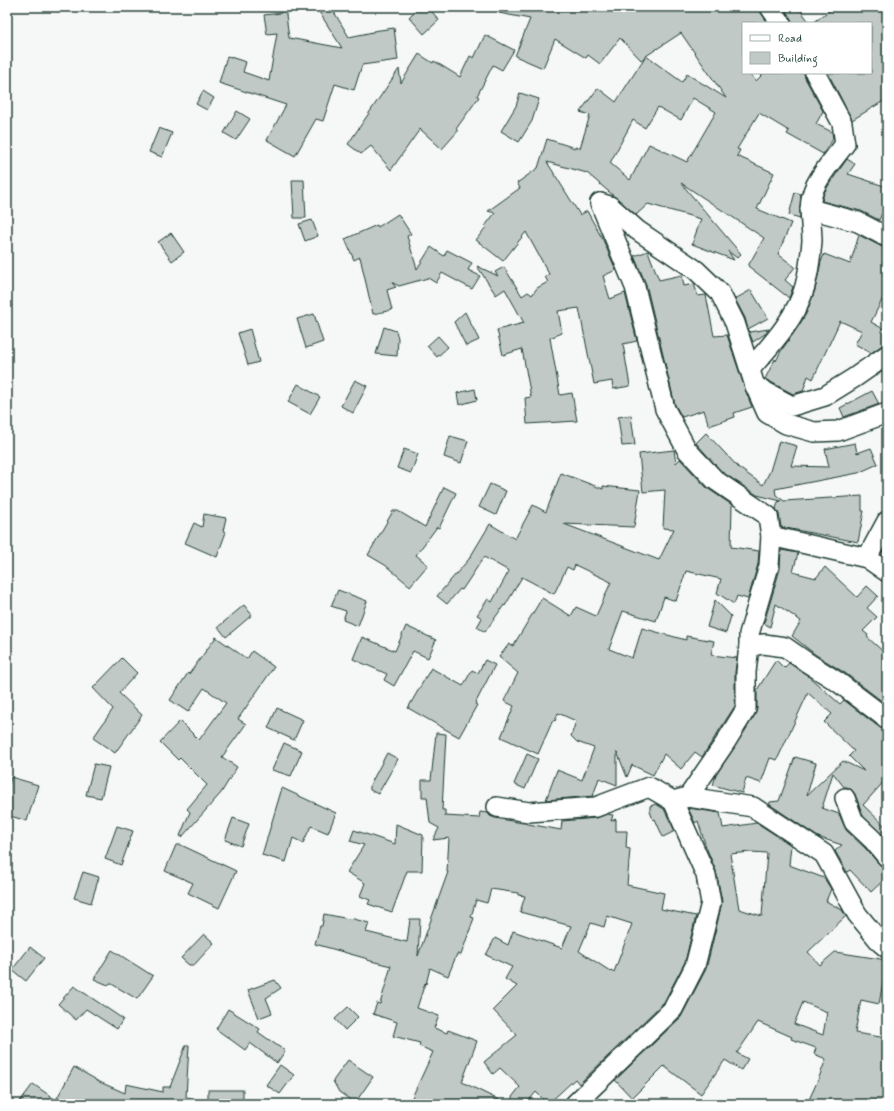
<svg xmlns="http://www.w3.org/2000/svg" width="894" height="1111" viewBox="0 0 894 1111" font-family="Mynerve,sans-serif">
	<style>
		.building { fill: #c0c9c6; stroke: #1f3d34; fill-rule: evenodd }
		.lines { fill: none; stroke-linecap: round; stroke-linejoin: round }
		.minor-casing { stroke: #1f3d34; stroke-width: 22 }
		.minor { stroke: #fff; stroke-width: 19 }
	</style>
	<rect width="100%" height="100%" fill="#f6f7f7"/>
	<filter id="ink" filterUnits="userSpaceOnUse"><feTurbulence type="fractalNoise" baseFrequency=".025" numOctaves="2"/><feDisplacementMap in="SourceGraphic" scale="8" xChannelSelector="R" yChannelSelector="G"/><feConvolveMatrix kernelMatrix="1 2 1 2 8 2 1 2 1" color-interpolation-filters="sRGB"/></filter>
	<g filter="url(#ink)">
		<!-- building -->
		<g class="building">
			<polygon points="282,7 285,7 289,38 342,48 316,7 331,7 349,37 373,32 373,31 394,28 398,60 362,65 354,90 335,84 323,121 316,119 295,156 267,140 286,105 219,83 227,56 246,62 243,72 269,81 277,33 267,34 264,15 281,13"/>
			<polygon points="419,7 428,7 439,20 424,34 409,17"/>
			<path d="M 499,7 L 759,7 L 761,13 L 768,23 L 743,23 L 743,73 L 749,73 L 756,81 L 764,73 L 804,73 L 805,78 L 823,111 L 816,124 L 832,132 L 833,139 L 823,154 L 787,134 L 789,131 L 759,113 L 737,149 L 740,150 L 737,156 L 774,173 L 757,209 L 791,223 L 778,254 L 795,267 L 785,280 L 793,287 L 789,298 L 748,266 L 764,238 L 681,183 L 741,254 L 737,258 L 728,251 L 734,260 L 692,244 L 701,219 L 648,204 L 636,215 L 587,173 L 547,162 L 580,215 L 587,211 L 603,240 L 616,270 L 603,276 L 610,299 L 625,293 L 637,341 L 623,344 L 630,386 L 613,389 L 612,381 L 594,384 L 579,308 L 558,311 L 562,333 L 550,338 L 560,395 L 572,393 L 577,421 L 527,424 L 525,398 L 531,397 L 522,349 L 503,355 L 497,330 L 524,323 L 505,289 L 496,295 L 477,266 L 498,276 L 495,272 L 504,267 L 522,296 L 528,292 L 532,295 L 537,288 L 548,282 L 545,277 L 549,274 L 526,232 L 503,261 L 476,240 L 486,227 L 485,226 L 495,213 L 488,211 L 520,188 L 517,183 L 538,168 L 547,139 L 575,148 L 576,147 L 580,148 L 590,115 L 580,112 L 598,88 L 616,102 L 645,57 L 641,60 L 620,38 L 600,64 L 588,55 L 586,58 L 555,39 L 543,68 L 515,56 L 530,19 L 499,13 ZM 681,33 L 726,98 L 687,74 L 682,82 L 646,56 ZM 693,98 L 716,112 L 687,162 L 649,144 L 630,180 L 610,163 L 633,120 L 645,128 L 658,107 L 681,120 Z"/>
			<polygon points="783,7 798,7 810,23 792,23 790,17"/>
			<polygon points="834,7 878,7 887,15 887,99 852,120 828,73 871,73 871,23 813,23"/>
			<polygon points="485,35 514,50 502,70 493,65 477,96 479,97 456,129 458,131 442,149 420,129 391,170 371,146 361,154 348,144 399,69 401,83 419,54 433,63 434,61 460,77 470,56 474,58"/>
			<polygon points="203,91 214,98 207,110 196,104"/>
			<polygon points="520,93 539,99 532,121 519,142 501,131 516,106"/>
			<polygon points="237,111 250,119 236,140 224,133"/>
			<polygon points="159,128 172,133 162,157 149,152"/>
			<polygon points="847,159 855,164 848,174 887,187 887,210 884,209 879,220 861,211 822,201 824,193 830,183"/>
			<polygon points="292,180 304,180 306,218 294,218"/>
			<polygon points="795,192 801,194 800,218 789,215"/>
			<polygon points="398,214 411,234 407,236 417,269 431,247 444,256 447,250 472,263 468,270 480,276 472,289 442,273 436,283 428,278 399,286 391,282 396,287 387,290 392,310 373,314 360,257 354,260 345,239 377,225 378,227"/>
			<polygon points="312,220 318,236 305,241 299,224"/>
			<polygon points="171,233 184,252 172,261 158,242"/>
			<polygon points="859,235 882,247 887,248 887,290 871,322 887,331 887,344 881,346 871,353 855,344 862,331 840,321 813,379 808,376 803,391 793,394 765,379 775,359 776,361 781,351 798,327 806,314 815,290 821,262 824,254 850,264"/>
			<polygon points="648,251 659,280 682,275 684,286 694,284 698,296 706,295 714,336 727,335 745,389 752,407 734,413 735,417 709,426 704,410 682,417 675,405 646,284 634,256"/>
			<polygon points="751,290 768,318 748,329 745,318 735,299"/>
			<polygon points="465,312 479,340 466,346 454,322"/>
			<polygon points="314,314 323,342 306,348 297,319"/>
			<polygon points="384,327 396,331 398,338 397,356 376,354"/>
			<polygon points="250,329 259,362 248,365 238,333"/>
			<polygon points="769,329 765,334 753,342 749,332"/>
			<polygon points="438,336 448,347 437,357 427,346"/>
			<polygon points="355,380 367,386 353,413 341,406"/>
			<polygon points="298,384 320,397 310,414 288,402"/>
			<polygon points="475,389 477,400 459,405 457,393"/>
			<polygon points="872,391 879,404 844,417 840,408"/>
			<polygon points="631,415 635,445 622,446 618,417"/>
			<polygon points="706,433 739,468 763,485 770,471 779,441 797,446 791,466 829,467 825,449 855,443 857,453 871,448 878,464 858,473 775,489 776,495 784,501 862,496 862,511 864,511 858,542 781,527 779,514 776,509 778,502 781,501 757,495 722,472 696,443"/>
			<polygon points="450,436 468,441 461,463 444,457"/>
			<polygon points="404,449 418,454 411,473 397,468"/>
			<polygon points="674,450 676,463 680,459 707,488 732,505 731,547 759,551 758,564 748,599 737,596 734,604 717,593 721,579 686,571 676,601 664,597 656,621 623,611 609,649 632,658 634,651 635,651 642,628 686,640 686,636 714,641 711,655 737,658 735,672 735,706 702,757 695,752 681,769 664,754 653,775 632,765 627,777 617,752 617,785 599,778 593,796 546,800 557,770 582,780 594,748 577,742 571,736 576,721 558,713 555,721 553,720 538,754 501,737 514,706 504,701 518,673 499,657 509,644 513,646 542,598 571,616 576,607 596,616 611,582 575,565 573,570 567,567 554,594 522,577 505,606 504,605 485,632 477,627 482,618 477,615 488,599 492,602 509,571 484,557 462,590 460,589 447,604 437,596 469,559 490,524 515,539 533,505 546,512 561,473 603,489 603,486 640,490 634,527 564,524 659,560 674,529 663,528 665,490 643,492 639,454"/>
			<polygon points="490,484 506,491 496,515 479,507"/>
			<polygon points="444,487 456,493 439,528 437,527 416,555 428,565 410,586 385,565 368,555 393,511 398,511 425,527"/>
			<polygon points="204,514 226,518 223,531 226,532 217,557 185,543 194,523 202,527"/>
			<polygon points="781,550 798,553 793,572 816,578 825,567 857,597 867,586 878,596 867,608 877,617 863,631 868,635 867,637 887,655 887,705 845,673 816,655 792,636 801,621 776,604 770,627 764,623 780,569"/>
			<polygon points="338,590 367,601 358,626 343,620 346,611 331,606"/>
			<polygon points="715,600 731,616 726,633 707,627"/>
			<polygon points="244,605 252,615 226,637 218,627"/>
			<polygon points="406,626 436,640 428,658 413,651 394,686 384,680 387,674 353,659 362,637 395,651"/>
			<polygon points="216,637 247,659 252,651 274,667 238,719 246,724 222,757 237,767 221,793 182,837 180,836 190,812 187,809 207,785 180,758 178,760 160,742 180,721 199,740 226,703 204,688 188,712 170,700 188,673 189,674"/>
			<polygon points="122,658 137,673 119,693 142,715 115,753 93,738 113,709 93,688"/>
			<polygon points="485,660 495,665 475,704 477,705 459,737 408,708 431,668 463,686 472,670 478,673"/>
			<polygon points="776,660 784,668 789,663 807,675 840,704 844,700 880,728 887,730 887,778 863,805 887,828 887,840 863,816 855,794 852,790 847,787 844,787 833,773 822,808 839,814 846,830 865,848 879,864 883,867 887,868 887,877 871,892 850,870 847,872 835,851 842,845 818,837 769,804 770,802 779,801 795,757 816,763 807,795 843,761 864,771 849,756 854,751 824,722 832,714 808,693 777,760 770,758 761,783 746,778 742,793 713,785 716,775 755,715 757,709 757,690"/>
			<polygon points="277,708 303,720 294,740 268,728"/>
			<path d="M 436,733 L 446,734 L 442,810 L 445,810 L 445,816 L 479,818 L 480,812 L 488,813 L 490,816 L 495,818 L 561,830 L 562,821 L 597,818 L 607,814 L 613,815 L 611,821 L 616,819 L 616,831 L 627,831 L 626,848 L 630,849 L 627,885 L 664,893 L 661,909 L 696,916 L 685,962 L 664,1002 L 579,1084 L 575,1079 L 548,1104 L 536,1092 L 526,1104 L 518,1104 L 512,1097 L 520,1087 L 500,1068 L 493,1074 L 484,1062 L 517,1035 L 493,1010 L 517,986 L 505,979 L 512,967 L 486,955 L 495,938 L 508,945 L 513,931 L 562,948 L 571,926 L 520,912 L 525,896 L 518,895 L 518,893 L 491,889 L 487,903 L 476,900 L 471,917 L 474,918 L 461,955 L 457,954 L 448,976 L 430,968 L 426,984 L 425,983 L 417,1008 L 439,1016 L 434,1028 L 447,1033 L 448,1030 L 477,1041 L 462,1082 L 507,1104 L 409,1104 L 433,1052 L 419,1046 L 420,1043 L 393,1036 L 397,1022 L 373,1014 L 377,1003 L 380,1004 L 391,966 L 367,960 L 368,959 L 315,944 L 320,926 L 322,926 L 324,914 L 349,919 L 350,918 L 369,923 L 366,932 L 407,942 L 410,919 L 420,919 L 418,956 L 448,872 L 447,872 L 449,838 L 433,840 L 439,828 L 430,823 L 427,797 L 422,797 L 422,780 L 431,780 ZM 607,916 L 632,924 L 614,972 L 611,970 L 610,971 L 579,951 L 591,923 L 604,927 Z"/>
			<polygon points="284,743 302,751 291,776 272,770"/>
			<polygon points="387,753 398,759 378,794 370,790 370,785"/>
			<polygon points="527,754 538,759 525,789 514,784"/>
			<polygon points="94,764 109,767 101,798 86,795"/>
			<polygon points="11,777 38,785 27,821 7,815 7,791"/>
			<polygon points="282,788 336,813 328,833 311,826 303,843 293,838 286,862 262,855"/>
			<polygon points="656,804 664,809 675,831 663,837 655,819 653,820 650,811 650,806"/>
			<path d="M 688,808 L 720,813 L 723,828 L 757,823 L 791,845 L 789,865 L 824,878 L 831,889 L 826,901 L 842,910 L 846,916 L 808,952 L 820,965 L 835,952 L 887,960 L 879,1004 L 861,1000 L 855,1033 L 887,1038 L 887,1104 L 807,1104 L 818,1080 L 826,1059 L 814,1054 L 816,1048 L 791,1039 L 792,1037 L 758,1022 L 737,1053 L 748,1059 L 741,1070 L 725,1060 L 701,1094 L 664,1066 L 632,1098 L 615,1080 L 681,1017 L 706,969 L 718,920 L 722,901 L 716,871 L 706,847 L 698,821 L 695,823 ZM 751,852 L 767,853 L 762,916 L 739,909 L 730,854 ZM 803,1002 L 827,1012 L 823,1035 L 794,1024 Z"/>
			<polygon points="233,818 249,824 241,846 225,840"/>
			<polygon points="396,824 423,835 422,871 407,871 392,912 368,904 370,900 360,896 365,883 347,872 364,845 350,841 354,830 395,844"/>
			<polygon points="117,826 133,831 121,865 105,859"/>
			<polygon points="176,845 181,845 236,871 219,908 188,893 193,883 165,871"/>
			<polygon points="83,872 99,877 91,903 74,898"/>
			<polygon points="204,934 214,943 194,965 189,965 181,958"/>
			<polygon points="30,947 44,958 26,981 12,970"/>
			<polygon points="112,950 153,976 137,999 110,983 108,985 94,979"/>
			<polygon points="275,980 281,988 266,998 272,1013 259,1018 248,990"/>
			<polygon points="74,986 123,1019 117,1029 86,1009 76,1020 58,1004"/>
			<polygon points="348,1007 358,1017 345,1030 335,1019"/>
			<polygon points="228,1009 260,1029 258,1032 285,1051 277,1063 250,1043 245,1050 216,1029"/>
			<polygon points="186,1045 189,1045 186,1097 194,1098 194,1104 18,1104 33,1084 56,1100 74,1067 95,1079 95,1080 125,1093 126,1084 163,1092 163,1087 170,1087"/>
			<polygon points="348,1060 373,1077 355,1103 339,1092 333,1081"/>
			<polygon points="280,1065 294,1075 280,1094 266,1085"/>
			<rect x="208" y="1090" width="35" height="14"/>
		</g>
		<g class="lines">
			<defs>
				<g id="minor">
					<polyline points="770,7 781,23"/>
					<polyline points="600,203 635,287 665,409 687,450 715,480 768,516 771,536 769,566 749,634 749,646 746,672 746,709 725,743 688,797"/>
					<polyline points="600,203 610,206 637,230 696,270 720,293 735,323 755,386 767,413 786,424 814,432 838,431 887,413"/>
					<polyline points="810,209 858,222 887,237"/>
					<path d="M 750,369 C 771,345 796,319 805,286 C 808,274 811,253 812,241 C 812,224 807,206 814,189 C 821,172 834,159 845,144 L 842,123 L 815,73"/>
					<polyline points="755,386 792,406 825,396 854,378 887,355"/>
					<polyline points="771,536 867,558 887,572"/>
					<polyline points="867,558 887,521"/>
					<polyline points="749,646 764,644 785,647 808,663 838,682 887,719"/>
					<polyline points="845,798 854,822 873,840 887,857"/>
					<polyline points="497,807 529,812 596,807 649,787 673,801 688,797 753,807 824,854 857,914 881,943 887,948"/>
					<polyline points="575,1104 673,1009 695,966 711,903 706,875 673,801"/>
				</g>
			</defs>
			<!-- minor casing -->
			<use href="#minor" class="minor-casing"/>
			<!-- minor -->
			<use href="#minor" class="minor"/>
		</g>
	</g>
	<!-- margin -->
	<rect width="894" height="1111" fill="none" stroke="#fff" stroke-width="24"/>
	<rect x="12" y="12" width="870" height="1087" fill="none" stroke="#1f3d34" stroke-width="1.5" filter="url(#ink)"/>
	<!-- legend -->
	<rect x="742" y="22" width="130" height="52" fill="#ffffff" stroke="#a5b1ae"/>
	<rect x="750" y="35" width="20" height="6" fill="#ffffff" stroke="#a5b1ae"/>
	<text x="778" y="42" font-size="12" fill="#1f3d34">Road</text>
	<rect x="750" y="52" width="20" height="12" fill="#c0c9c6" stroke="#a5b1ae"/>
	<text x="778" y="62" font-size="12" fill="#1f3d34">Building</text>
</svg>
